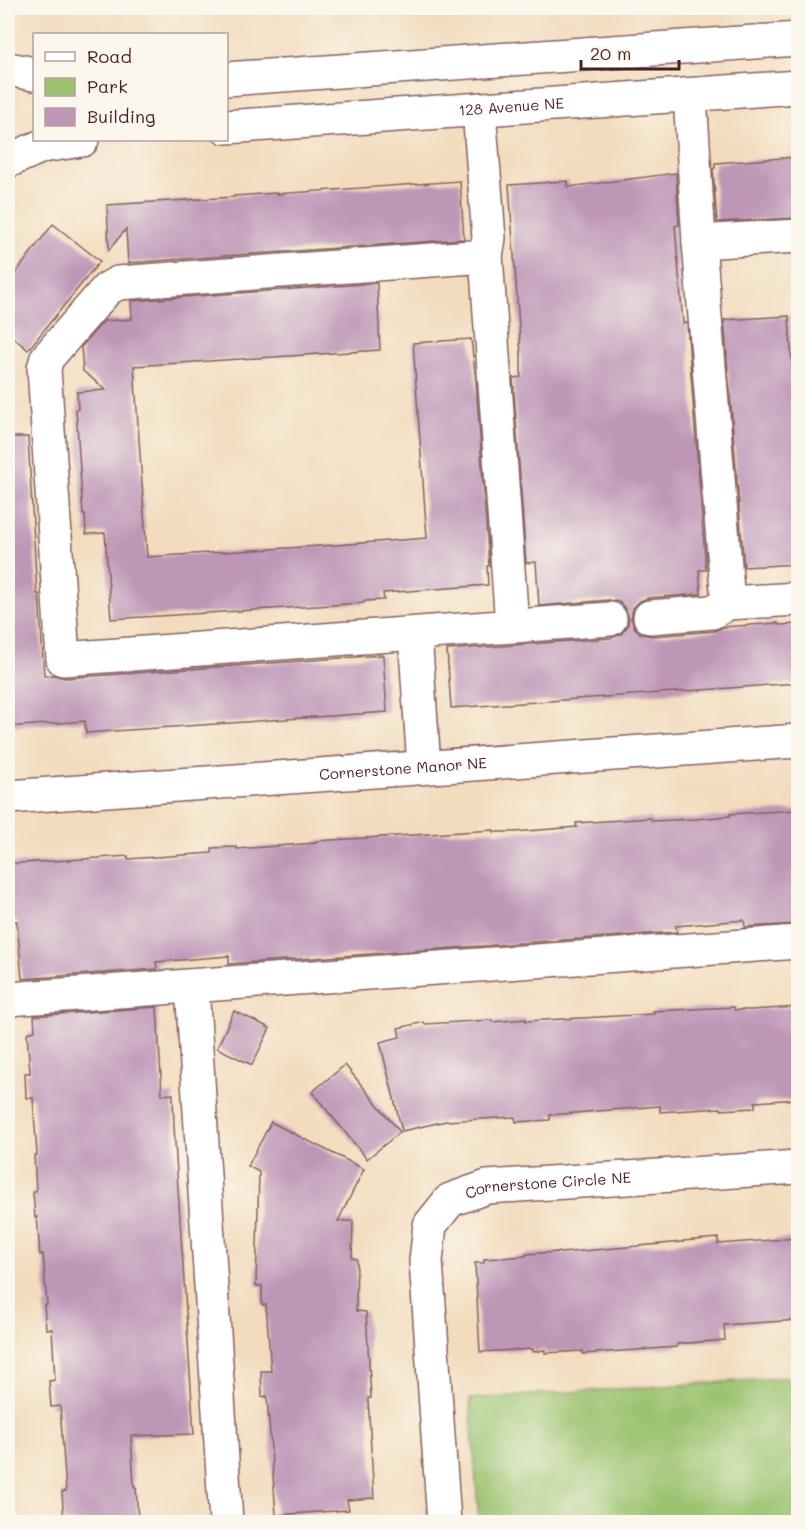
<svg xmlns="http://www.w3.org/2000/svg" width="806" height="1530" viewBox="0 0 806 1530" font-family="Mali,sans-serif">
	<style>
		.green { fill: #9bc36f; stroke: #72714d; stroke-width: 1.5 }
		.building { fill: #be97b7 }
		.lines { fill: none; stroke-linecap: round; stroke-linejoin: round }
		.minor-casing { stroke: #85615e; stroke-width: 36 }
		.minor { stroke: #fff; stroke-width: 33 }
		.labels { text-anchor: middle; stroke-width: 6; stroke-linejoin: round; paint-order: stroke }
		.street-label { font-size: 15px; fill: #4a1f2b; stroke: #fbf7ec }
	</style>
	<rect width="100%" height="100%" fill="#fbf7ec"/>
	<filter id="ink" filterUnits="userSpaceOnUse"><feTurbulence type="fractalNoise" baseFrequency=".0167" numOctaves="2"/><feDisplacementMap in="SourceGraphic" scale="12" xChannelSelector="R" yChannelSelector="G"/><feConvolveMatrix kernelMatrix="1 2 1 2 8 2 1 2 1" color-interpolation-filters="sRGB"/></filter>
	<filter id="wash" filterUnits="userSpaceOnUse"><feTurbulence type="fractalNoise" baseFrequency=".008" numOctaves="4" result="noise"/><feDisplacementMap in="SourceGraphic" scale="24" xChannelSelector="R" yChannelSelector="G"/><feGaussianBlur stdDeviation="1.35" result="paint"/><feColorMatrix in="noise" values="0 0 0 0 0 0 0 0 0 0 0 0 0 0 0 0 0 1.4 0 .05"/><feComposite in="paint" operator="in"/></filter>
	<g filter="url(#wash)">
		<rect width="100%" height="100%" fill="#f2dcbd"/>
		<!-- green -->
		<polygon class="green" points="798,1377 798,1522 479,1522 470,1399"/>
		<g id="blocks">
			<!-- building -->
			<g class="building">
				<polygon points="798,157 798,218 717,222 713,169 715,168 715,163"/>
				<polygon points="676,173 679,225 675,226 683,323 687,323 706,570 699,570 701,594 648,598 640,601 633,608 631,619 635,628 641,634 652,636 714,631 723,627 778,623 778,625 798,624 798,683 451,708 447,650 611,638 621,634 627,627 629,618 625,608 619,602 609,600 539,606 536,562 526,563 513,378 521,377 521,355 509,185 568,181 568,187"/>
				<polygon points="460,181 464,239 128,263 126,229 109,250 107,205 234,197 234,196 276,193 276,194"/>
				<polygon points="53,224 100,261 28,350 8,333 8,283"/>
				<polygon points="377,283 380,350 134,366 147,557 335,545 427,538 413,343 471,339 476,381 489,566 487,566 488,585 383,593 384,600 364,601 364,603 111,619 105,533 86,534 85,515 83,515 76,409 78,409 77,392 106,390 83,371 81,347 104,321 132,319 131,301"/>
				<polygon points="789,316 798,463 798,564 744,567 724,320"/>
				<polygon points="8,437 28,437 37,594 39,594 44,676 54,675 64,678 383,655 387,712 86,733 85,721 8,727"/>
				<polygon points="798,810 798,924 745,927 744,920 676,926 677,932 229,964 229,956 156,962 157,969 22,979 17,921 10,922 8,864 128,856 128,859 212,853 212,848 237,847 237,849 316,843 316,841 494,830 494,832 514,832 577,827 576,823 651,818 652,821 695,819 730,816 730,814"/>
				<polygon points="157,1007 162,1095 173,1094 174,1127 194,1434 131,1436 134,1487 136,1487 138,1520 101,1522 64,1522 62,1492 66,1491 60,1406 51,1407 49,1381 55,1380 52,1329 46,1329 44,1305 47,1305 43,1254 40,1255 37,1217 35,1218 33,1192 36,1191 34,1155 37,1155 33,1098 26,1098 25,1073 30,1073 27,1033 35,1031 34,1016"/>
				<polygon points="734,1007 734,1010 750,1010 798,1007 798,1073 796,1073 798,1099 755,1102 755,1108 721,1110 721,1108 660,1112 660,1106 550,1115 550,1120 516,1122 515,1117 446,1121 402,1131 380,1042 400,1037 398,1028 424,1022 425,1024 492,1020 492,1022 526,1019 526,1021 654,1014 653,1011"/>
				<polygon points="234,1011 270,1028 252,1065 217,1048"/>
				<polygon points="345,1065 400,1132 367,1159 312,1092"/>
				<polygon points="271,1122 364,1169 338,1221 353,1221 352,1258 357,1259 356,1311 366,1312 371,1398 368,1398 374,1498 347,1500 349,1510 276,1515 267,1396 262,1397 261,1371 271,1371 266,1305 262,1305 262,1286 256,1286 259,1172 248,1166"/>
				<polygon points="718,1238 718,1244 798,1238 798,1320 724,1325 725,1340 677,1344 677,1347 583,1354 583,1351 545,1353 545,1350 533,1352 533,1349 480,1352 475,1263 484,1263 484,1259 526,1256 526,1254 559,1252 560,1253 683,1242 683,1241"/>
			</g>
		</g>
	</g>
	<g filter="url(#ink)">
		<use href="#blocks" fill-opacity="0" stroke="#85615e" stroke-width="1.5"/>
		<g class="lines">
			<defs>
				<g id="minor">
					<polyline points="8,69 34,74"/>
					<polyline points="226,79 798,39"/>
					<polyline points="690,95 699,242 728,603"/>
					<polyline points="479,110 489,238 486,256"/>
					<path id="s1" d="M 226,127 L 798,87"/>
					<polyline points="8,161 42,146 82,140"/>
					<polyline points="699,242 798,236"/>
					<polyline points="650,617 712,612 728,603 798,599"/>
					<path d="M 512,626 L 486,256 L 118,283 L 107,289 L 47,358 L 44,368 L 63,659 C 245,646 427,633 610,619"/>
					<polyline points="415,634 424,767"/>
					<path id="s2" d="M 8,797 L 798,741"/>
					<polyline points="192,986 226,1522"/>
					<polyline points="8,999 798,942"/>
					<path id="s3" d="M 444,1522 L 426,1261 L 430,1225 L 450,1200 L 487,1187 L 798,1167"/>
				</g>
			</defs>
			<!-- minor casing -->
			<use href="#minor" class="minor-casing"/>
			<!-- minor -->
			<use href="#minor" class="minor"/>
		</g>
	</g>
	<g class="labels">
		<!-- street labels -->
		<g class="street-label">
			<text dy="5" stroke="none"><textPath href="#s1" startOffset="286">128 Avenue NE</textPath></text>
			<text dy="5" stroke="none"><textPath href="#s2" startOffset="396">Cornerstone Manor NE</textPath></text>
			<text dy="5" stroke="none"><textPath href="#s3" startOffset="430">Cornerstone Circle NE</textPath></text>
		</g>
	</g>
	<!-- margin -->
	<rect width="806" height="1530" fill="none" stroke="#fbf7ec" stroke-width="30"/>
	<!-- legend -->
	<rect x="33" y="33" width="195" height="108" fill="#fbf7ec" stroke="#b4a19f" stroke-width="1.5"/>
	<rect x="45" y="52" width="30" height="9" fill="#ffffff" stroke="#b4a19f" stroke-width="1.5"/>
	<text x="87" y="63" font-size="18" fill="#4a1f2b">Road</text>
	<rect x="45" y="78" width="30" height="18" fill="#9bc36f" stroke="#b4a19f" stroke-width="1.5"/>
	<text x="87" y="93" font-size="18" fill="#4a1f2b">Park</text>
	<rect x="45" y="108" width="30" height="18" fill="#be97b7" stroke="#b4a19f" stroke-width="1.5"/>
	<text x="87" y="123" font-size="18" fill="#4a1f2b">Building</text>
	<!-- scale -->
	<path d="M581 60v9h98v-9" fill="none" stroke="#4a1f2b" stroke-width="3"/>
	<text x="590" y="60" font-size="18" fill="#4a1f2b" stroke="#fbf7ec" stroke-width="4.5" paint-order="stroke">20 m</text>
</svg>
